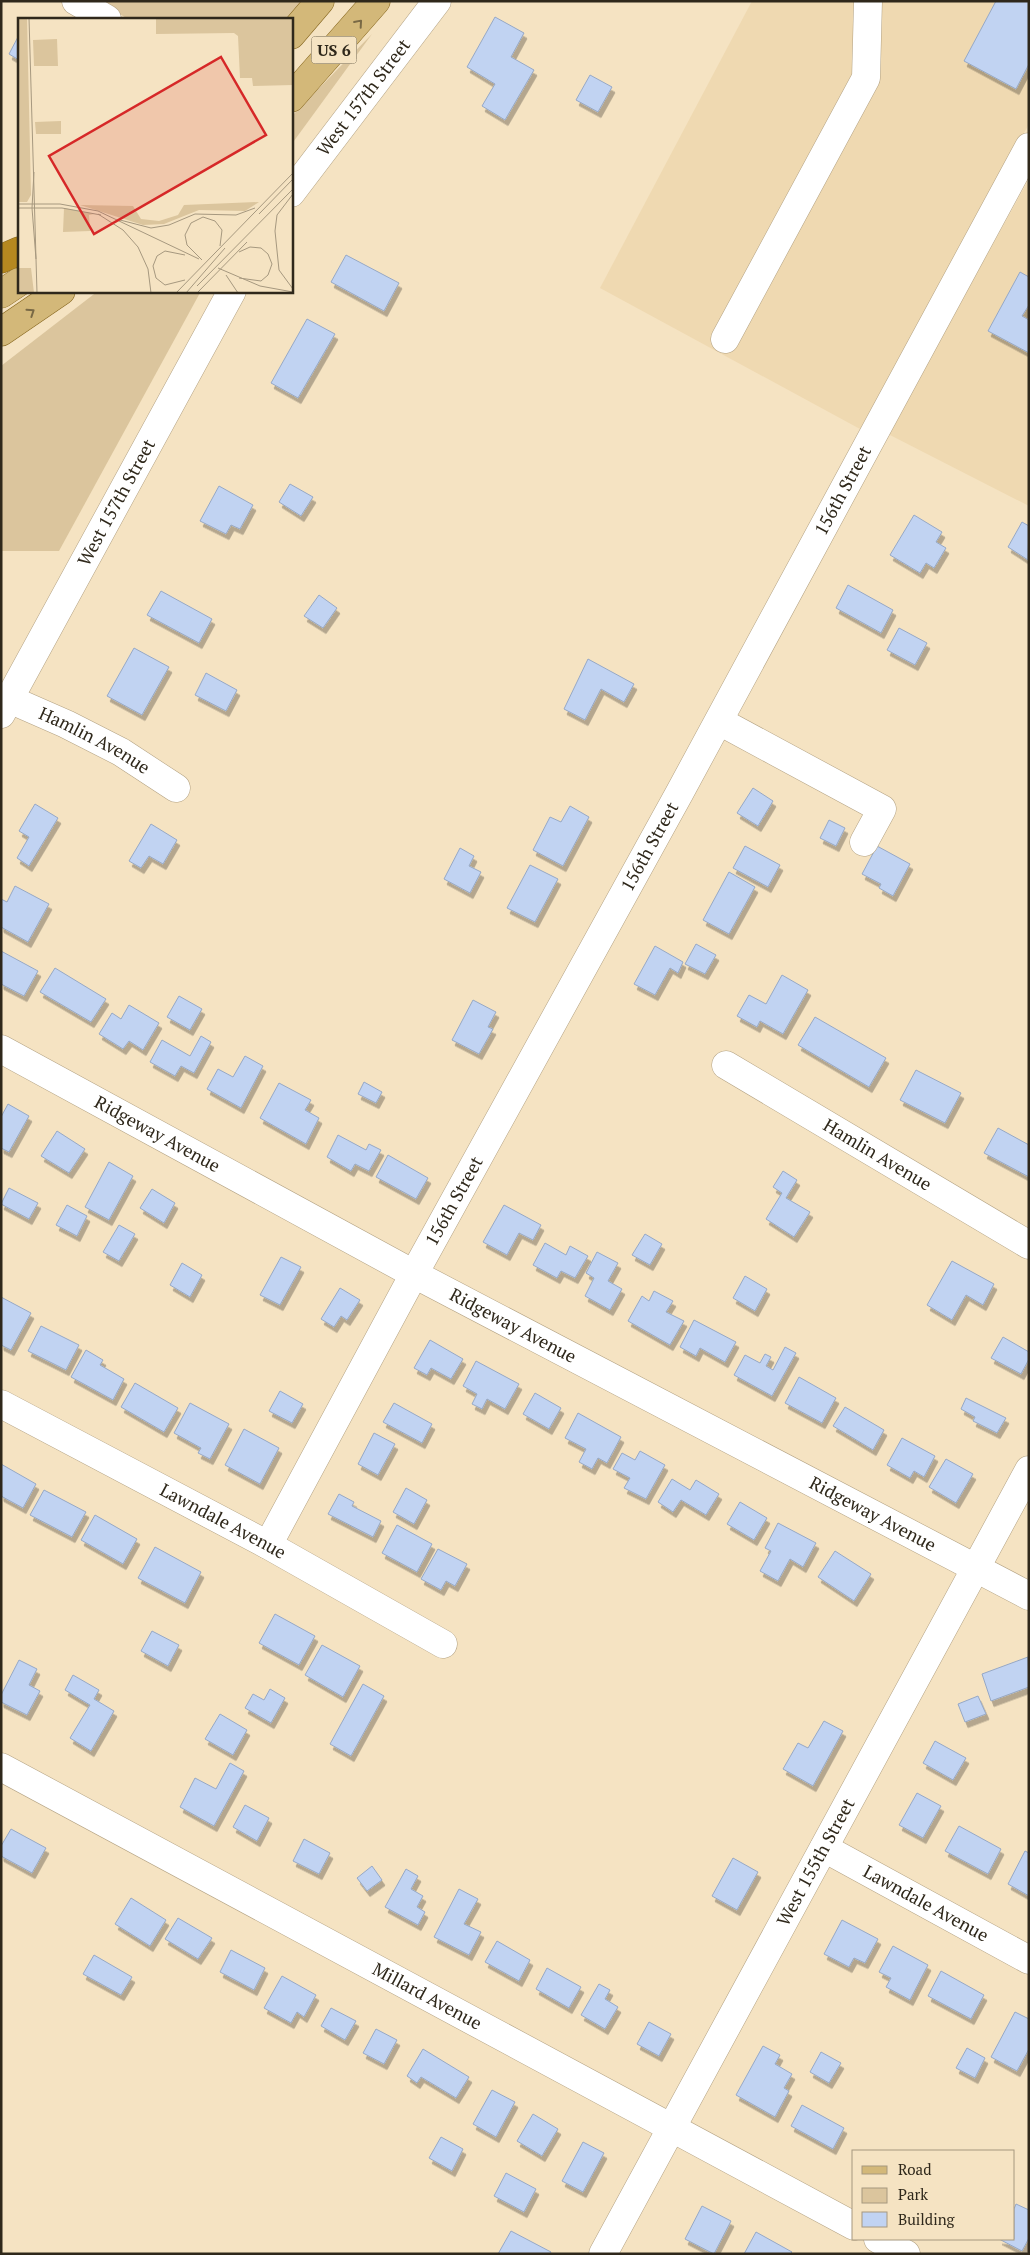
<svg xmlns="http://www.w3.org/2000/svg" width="1030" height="2255" viewBox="0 0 1030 2255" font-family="'PT Serif',serif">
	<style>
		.built { fill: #efd9b1 }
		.green { fill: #dbc59d }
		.building { fill: #c1d3f2; stroke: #96a8c5; filter: url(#shadow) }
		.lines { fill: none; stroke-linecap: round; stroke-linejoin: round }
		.minor-casing { stroke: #b3a283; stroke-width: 29 }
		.major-casing { stroke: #86661e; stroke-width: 29 }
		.highway-casing { stroke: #86661e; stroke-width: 29 }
		.minor { stroke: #fff; stroke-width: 28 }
		.major { stroke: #d3b879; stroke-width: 28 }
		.highway { stroke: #b58820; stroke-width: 28 }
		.oneway { stroke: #796945 }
		.labels { text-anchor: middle; stroke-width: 5; stroke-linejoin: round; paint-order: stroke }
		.shield { fill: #f5e3c2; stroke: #6a604d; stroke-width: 1 }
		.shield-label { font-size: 16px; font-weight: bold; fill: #2f281b }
		.street-label { font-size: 18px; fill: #2f281b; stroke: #f5e3c2 }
		.inset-road { fill: none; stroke: #a6987f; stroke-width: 1 }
		.view { fill: #d62828; fill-opacity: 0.15; stroke: #d62828; stroke-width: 2.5 }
		.inset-edge { fill: none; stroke: #2f281b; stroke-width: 2.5 }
	</style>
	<defs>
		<filter id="shadow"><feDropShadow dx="3" dy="5.5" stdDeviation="0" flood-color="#0004"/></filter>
	</defs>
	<rect width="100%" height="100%" fill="#f5e3c2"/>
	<!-- built -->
	<g class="built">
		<polygon points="752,1 1029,1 1029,124 860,429 600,288"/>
		<polygon points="1029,179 1029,506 888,434"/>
	</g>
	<!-- green -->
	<g class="green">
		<polygon points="98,1 308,1 291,19 128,19"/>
		<polygon points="372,34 291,145 291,117"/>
		<polygon points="98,291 201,291 59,551 1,551 1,366"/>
	</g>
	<!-- building -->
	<g class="building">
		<polygon points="996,1 1029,1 1029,64 1016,89 964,61"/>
		<polygon points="495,17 524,33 511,57 534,70 505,120 482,106 495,84 467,67"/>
		<polygon points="19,35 19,60 9,54"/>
		<polygon points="590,75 612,87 598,112 576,100"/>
		<polygon points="346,255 399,283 384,311 331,282"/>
		<polygon points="1020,272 1029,277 1029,305 1022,316 1029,320 1029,353 988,331"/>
		<polygon points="307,319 335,334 298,398 271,383"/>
		<polygon points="290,484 313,497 301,516 279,502"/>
		<polygon points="219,486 253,505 240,529 231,525 226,534 200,521"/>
		<polygon points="914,515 942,532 936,542 946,548 934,568 926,563 920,573 890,555"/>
		<polygon points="1022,522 1029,526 1028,560 1008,547"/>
		<polygon points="848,585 893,610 881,633 836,608"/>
		<polygon points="161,591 212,619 199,643 147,615"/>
		<polygon points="319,595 337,608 323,628 304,616"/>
		<polygon points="899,628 927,643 915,665 887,650"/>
		<polygon points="134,648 169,667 142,715 107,696"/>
		<polygon points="588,659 634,684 624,702 601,689 585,720 564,709"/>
		<polygon points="206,673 237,690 226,711 195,695"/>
		<polygon points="753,788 773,801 758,826 737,813"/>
		<polygon points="35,804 58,818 29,866 17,858 29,837 19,831"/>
		<polygon points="570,806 589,817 563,866 533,850 550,817 561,822"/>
		<polygon points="829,820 845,828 836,846 820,838"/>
		<polygon points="151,824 177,840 163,864 149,856 141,868 129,861"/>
		<polygon points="745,846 780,865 768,887 733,868"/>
		<polygon points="877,846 910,864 893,896 879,888 881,884 862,874"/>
		<polygon points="460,848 474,856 469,866 481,872 470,893 444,879"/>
		<polygon points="530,865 558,879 535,922 507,908"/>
		<polygon points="729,872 755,887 729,934 703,920"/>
		<polygon points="15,886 49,904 28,942 1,927 1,899 7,902"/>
		<polygon points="696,944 716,955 705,974 685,964"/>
		<polygon points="655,946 683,962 678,973 670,968 655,995 634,984"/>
		<polygon points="1,951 38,971 24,996 1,984"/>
		<polygon points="55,968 106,999 91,1022 40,992"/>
		<polygon points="782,975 808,990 783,1034 760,1021 757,1027 737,1016 749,995 766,1004"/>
		<polygon points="179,996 202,1009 190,1030 167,1017"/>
		<polygon points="473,1000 496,1012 488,1027 493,1029 479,1054 452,1040"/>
		<polygon points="129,1005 159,1023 143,1050 129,1041 123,1049 99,1034 112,1013 121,1019"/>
		<polygon points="815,1017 886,1058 869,1087 798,1045"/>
		<polygon points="201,1036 211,1042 194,1073 181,1066 175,1076 150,1062 162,1040 190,1056"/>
		<polygon points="245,1056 263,1066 241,1108 207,1089 218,1069 233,1077"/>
		<polygon points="916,1070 961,1093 945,1123 900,1100"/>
		<polygon points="364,1082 382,1092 376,1103 358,1094"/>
		<polygon points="279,1083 311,1100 305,1110 319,1118 306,1144 260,1118"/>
		<polygon points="8,1104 29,1116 9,1152 1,1148 1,1117"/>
		<polygon points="998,1128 1029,1145 1029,1177 984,1153"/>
		<polygon points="57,1131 85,1149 69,1173 41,1156"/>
		<polygon points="338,1135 366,1150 369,1144 381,1150 369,1171 355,1164 351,1171 327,1157"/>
		<polygon points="388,1155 428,1178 416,1199 376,1177"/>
		<polygon points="109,1162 133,1176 109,1220 85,1207"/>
		<polygon points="783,1171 797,1180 786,1198 810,1212 794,1237 766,1219 782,1193 773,1187"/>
		<polygon points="9,1188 38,1203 29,1219 1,1204"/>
		<polygon points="152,1189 175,1203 164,1223 140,1208"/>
		<polygon points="67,1205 87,1216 77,1236 56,1225"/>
		<polygon points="504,1205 541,1225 533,1240 519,1233 507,1255 483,1242"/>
		<polygon points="119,1225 135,1234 119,1261 103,1252"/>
		<polygon points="645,1234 662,1244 650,1265 632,1255"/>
		<polygon points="545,1243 566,1255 570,1246 588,1256 575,1278 561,1271 557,1278 533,1265"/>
		<polygon points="597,1252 618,1263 608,1281 622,1289 610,1310 585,1296 594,1278 586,1273"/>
		<polygon points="281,1257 301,1267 280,1305 260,1295"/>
		<polygon points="952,1261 994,1284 983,1305 966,1295 952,1320 927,1305"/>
		<polygon points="182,1263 202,1275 190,1297 170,1285"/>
		<polygon points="745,1276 767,1289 755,1311 733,1298"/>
		<polygon points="340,1288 360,1300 347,1320 341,1316 334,1327 321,1319"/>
		<polygon points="654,1291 673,1301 666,1312 684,1321 670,1345 628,1321 642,1296 649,1301"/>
		<polygon points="1,1297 31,1313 11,1350 1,1345"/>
		<polygon points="694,1320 736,1342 725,1362 700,1348 696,1356 680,1347"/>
		<polygon points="41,1326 79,1345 66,1370 28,1351"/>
		<polygon points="1003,1337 1029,1352 1029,1359 1021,1374 991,1358"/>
		<polygon points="430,1340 463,1359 451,1379 431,1368 427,1375 414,1368"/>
		<polygon points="785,1347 796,1353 772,1396 734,1375 745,1355 760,1363 765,1354 771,1357 766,1366 773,1370"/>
		<polygon points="86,1350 103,1360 100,1365 124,1379 113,1400 71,1377"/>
		<polygon points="476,1361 519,1384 505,1409 487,1399 482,1409 472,1404 477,1394 463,1386"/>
		<polygon points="799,1377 836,1398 822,1423 785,1403"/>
		<polygon points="135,1383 178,1408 164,1432 121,1407"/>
		<polygon points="280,1391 303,1404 292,1423 269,1411"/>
		<polygon points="535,1393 561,1408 549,1429 523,1414"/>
		<polygon points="966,1398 1006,1418 997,1433 973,1421 975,1417 961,1409"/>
		<polygon points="190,1403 229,1424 210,1459 198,1453 201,1448 174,1433"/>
		<polygon points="394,1403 432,1424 422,1443 383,1422"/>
		<polygon points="845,1407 884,1430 873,1450 833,1426"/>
		<polygon points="578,1413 621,1437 607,1463 598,1458 592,1469 579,1462 586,1449 565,1438"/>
		<polygon points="244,1429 279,1448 260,1484 225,1465"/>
		<polygon points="374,1433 395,1444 378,1475 358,1464"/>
		<polygon points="902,1438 935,1456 924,1477 914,1471 910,1478 887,1465"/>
		<polygon points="640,1451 665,1465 646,1499 624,1488 630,1478 613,1469 622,1453 635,1460"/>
		<polygon points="946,1459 973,1474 956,1503 929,1487"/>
		<polygon points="1,1464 36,1484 23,1508 1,1496"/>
		<polygon points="672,1479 690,1490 696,1480 719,1494 706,1515 681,1500 673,1512 658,1502"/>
		<polygon points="406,1488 427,1500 414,1524 393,1512"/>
		<polygon points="44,1490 86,1512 72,1537 30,1515"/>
		<polygon points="339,1494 354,1502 352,1506 381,1521 373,1537 328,1514"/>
		<polygon points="740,1502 767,1518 754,1540 727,1524"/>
		<polygon points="95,1515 137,1539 123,1564 81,1540"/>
		<polygon points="778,1523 816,1543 803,1567 790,1559 778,1581 760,1571 771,1551 765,1548"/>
		<polygon points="397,1525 432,1544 417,1572 382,1553"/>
		<polygon points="155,1547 201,1572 185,1603 138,1578"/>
		<polygon points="438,1549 467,1564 455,1586 446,1581 441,1590 421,1579"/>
		<polygon points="835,1551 871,1574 854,1601 818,1577"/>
		<polygon points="275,1614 315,1636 299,1665 259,1643"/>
		<polygon points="152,1631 179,1645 168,1666 141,1651"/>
		<polygon points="322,1645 360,1666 343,1697 305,1675"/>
		<polygon points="1028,1657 1029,1687 991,1701 982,1674"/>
		<polygon points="19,1660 37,1669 29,1685 40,1691 27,1715 1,1702 1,1695"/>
		<polygon points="73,1675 99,1690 94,1699 114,1711 91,1751 70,1738 90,1705 65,1690"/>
		<polygon points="363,1684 384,1696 351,1756 330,1744"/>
		<polygon points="270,1689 285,1698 271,1723 245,1708 253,1694 264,1700"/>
		<polygon points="978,1696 986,1714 965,1722 958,1704"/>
		<polygon points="220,1714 247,1730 233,1755 205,1739"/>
		<polygon points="824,1721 843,1731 813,1786 783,1769 798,1743 808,1748"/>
		<polygon points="935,1741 966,1758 953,1780 923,1763"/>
		<polygon points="230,1763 244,1771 214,1826 180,1807 195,1778 216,1789"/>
		<polygon points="917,1793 941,1806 923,1838 899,1825"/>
		<polygon points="245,1805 269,1818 257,1841 233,1827"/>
		<polygon points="959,1826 1001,1849 988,1874 945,1851"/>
		<polygon points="11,1829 46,1848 32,1873 1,1856 1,1846"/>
		<polygon points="304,1839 330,1853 319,1874 293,1861"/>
		<polygon points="1025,1851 1029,1853 1029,1896 1008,1884"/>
		<polygon points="733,1858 758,1872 737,1910 712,1896"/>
		<polygon points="372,1866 382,1880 367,1891 357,1878"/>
		<polygon points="406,1869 418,1876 411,1889 423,1896 417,1907 425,1912 418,1925 385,1907"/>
		<polygon points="459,1889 478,1899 464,1924 481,1932 469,1955 434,1937"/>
		<polygon points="131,1898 166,1920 150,1946 115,1924"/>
		<polygon points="178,1918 212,1938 198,1959 165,1939"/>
		<polygon points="842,1920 878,1939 865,1963 854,1958 849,1967 824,1954"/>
		<polygon points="497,1941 530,1960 519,1981 485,1962"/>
		<polygon points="893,1946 928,1965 910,2000 886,1987 891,1978 879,1972"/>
		<polygon points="231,1950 265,1968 254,1990 220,1972"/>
		<polygon points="94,1955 132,1977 121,1995 83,1974"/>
		<polygon points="547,1968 581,1987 569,2008 536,1989"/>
		<polygon points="941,1971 984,1995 971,2019 928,1996"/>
		<polygon points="282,1976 316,1995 304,2017 297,2012 291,2023 264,2008"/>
		<polygon points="599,1984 610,1990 605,1999 618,2007 605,2029 581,2015"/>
		<polygon points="331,2008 356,2021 345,2040 321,2026"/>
		<polygon points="1015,2012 1029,2019 1029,2049 1017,2071 991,2057"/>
		<polygon points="649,2022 671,2034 659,2056 637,2044"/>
		<polygon points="376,2029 397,2040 384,2064 363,2053"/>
		<polygon points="763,2046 780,2055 775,2064 792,2074 784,2088 789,2091 775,2117 736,2095"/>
		<polygon points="967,2048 985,2058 975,2078 956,2068"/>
		<polygon points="423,2049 469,2077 456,2098 421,2077 417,2083 407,2076"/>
		<polygon points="821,2052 841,2063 829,2083 810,2072"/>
		<polygon points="492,2090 515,2102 496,2137 473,2124"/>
		<polygon points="802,2105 844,2128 833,2149 791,2126"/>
		<polygon points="533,2114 558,2129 542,2156 517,2141"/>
		<polygon points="441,2137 463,2149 452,2171 429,2158"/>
		<polygon points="583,2142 604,2153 583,2192 562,2181"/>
		<polygon points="506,2173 536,2189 524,2212 494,2196"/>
		<polygon points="1016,2204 1029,2210 1029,2238 1022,2251 999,2239 1014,2239 1014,2209"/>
		<polygon points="702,2206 731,2221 714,2254 685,2239"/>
		<polygon points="511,2231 551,2252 550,2254 498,2254"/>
		<polygon points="756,2232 792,2252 790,2254 744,2254"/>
	</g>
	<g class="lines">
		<defs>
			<g id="minor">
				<polyline points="76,1 107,19"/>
				<path id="s1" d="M 291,193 L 437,1"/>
				<polyline points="725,339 866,78 868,1"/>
				<path id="s2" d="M 9,699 L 66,724 L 121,752 L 176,788"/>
				<path id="s3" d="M 1,714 L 232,291"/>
				<polyline points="719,721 882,809 864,842"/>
				<path id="s4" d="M 1,1049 L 414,1274 L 1029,1596"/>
				<path id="s5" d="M 726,1065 L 1029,1245"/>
				<path id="s6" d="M 1,1404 L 268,1545 L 443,1644"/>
				<path id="s7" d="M 268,1545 L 414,1274 L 680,792 L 1029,147"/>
				<path id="s8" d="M 1,1767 L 854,2226"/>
				<path id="s9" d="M 824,1848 L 1029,1960"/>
				<polyline points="878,2239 906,2254"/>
				<path id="s10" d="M 603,2254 L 1029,1470"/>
			</g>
			<g id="major">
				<polyline points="291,35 320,1"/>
				<polyline points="291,98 376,1"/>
				<polyline points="1,294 19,282"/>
				<polyline points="1,332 61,291"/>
			</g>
			<polyline id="highway" points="1,259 19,251"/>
		</defs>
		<!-- minor casing -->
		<use href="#minor" class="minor-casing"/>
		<!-- major casing -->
		<use href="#major" class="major-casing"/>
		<!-- highway casing -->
		<use href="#highway" class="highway-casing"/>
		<!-- minor -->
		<use href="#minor" class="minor"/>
		<!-- major -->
		<use href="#major" class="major"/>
		<!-- highway -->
		<use href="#highway" class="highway"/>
	</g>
	<!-- one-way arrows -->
	<defs><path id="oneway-chevron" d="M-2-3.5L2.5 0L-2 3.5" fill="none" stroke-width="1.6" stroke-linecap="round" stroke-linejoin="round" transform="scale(1.25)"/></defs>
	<g class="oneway">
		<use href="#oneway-chevron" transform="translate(359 23) rotate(-49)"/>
		<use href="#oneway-chevron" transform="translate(31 312) rotate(-34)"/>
	</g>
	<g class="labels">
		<!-- shield labels -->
		<rect class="shield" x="311.5" y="36.5" width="45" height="27" rx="4"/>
		<g class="shield-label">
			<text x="334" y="56">US 6</text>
		</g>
		<!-- street labels -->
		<g class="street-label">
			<text dy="6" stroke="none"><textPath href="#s1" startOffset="120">West 157th Street</textPath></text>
			<text dy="6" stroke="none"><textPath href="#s7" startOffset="1201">156th Street</textPath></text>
			<text dy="6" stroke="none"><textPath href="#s3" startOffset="241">West 157th Street</textPath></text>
			<text dy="6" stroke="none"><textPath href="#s2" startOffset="95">Hamlin Avenue</textPath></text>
			<text dy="6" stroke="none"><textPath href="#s7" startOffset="796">156th Street</textPath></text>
			<text dy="6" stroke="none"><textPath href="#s4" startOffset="178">Ridgeway Avenue</textPath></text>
			<text dy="6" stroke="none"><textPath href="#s5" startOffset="176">Hamlin Avenue</textPath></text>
			<text dy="6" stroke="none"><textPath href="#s7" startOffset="391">156th Street</textPath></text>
			<text dy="6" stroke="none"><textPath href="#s4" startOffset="582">Ridgeway Avenue</textPath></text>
			<text dy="6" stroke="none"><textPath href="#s4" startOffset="988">Ridgeway Avenue</textPath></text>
			<text dy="6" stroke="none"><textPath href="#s6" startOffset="251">Lawndale Avenue</textPath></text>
			<text dy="6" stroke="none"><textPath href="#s10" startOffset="446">West 155th Street</textPath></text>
			<text dy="6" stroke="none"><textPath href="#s9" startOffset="116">Lawndale Avenue</textPath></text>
			<text dy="6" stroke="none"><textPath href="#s8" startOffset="484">Millard Avenue</textPath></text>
		</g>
	</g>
	<!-- overview -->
	<g transform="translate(18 18)">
		<rect width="275" height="275" fill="#f5e3c2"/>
		<path d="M 0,0 L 9,0 L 13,177 L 9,184 L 0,184 ZM 138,0 L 275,0 L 275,67 L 235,68 L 234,60 L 222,60 L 220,18 L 216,15 L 138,16 ZM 39,21 L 40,48 L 16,48 L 15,22 ZM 43,103 L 43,116 L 18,116 L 17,104 ZM 241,184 L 227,193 L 181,192 L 146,206 L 125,207 L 62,187 L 115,188 L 123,201 L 141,203 L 160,197 L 166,187 ZM 46,190 L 76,196 L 71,197 L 72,213 L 45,214 ZM 0,250 L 13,250 L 16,275 L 0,275 Z" fill="#dbc59d"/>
		<path class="inset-road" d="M 11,0 L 19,275M 16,154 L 14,190 L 18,241M 275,176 L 259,197 L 257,213 L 261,252 L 275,271M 0,186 L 42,186 L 80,193 L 181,241M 0,190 L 44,190 L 83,197M 80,196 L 105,212 L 120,229 L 130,251 L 133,275M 241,196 L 275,161M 102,202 L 133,210 L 151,207 L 177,196 L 218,197 L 237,190M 167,237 L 147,233 L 139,238 L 135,248 L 138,260 L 147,267 L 167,262M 184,242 L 169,227 L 167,217 L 173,205 L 185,199 L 197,203 L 204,212 L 202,228M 200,250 L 242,268 L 275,274M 208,257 L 220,275M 221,260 L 243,263 L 250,257 L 254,246 L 250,236 L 243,230 L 232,229 L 221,234M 179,268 L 275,171M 158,275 L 275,155M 168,275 L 207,230M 179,275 L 229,224"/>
		<path class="view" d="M 203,39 L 248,117 L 76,216 L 31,138 Z"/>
		<rect width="275" height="275" class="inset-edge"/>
	</g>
	<!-- border -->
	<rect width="1030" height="2255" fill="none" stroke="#2f281b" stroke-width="5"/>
	<!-- legend -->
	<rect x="852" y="2150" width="162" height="90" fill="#f5e3c2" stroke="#a6987f"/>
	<rect x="862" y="2166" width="25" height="8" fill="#d3b879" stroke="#a6987f"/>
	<text x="898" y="2175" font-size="15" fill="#2f281b">Road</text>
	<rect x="862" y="2188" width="25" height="15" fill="#dbc59d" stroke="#a6987f"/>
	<text x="898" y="2200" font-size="15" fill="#2f281b">Park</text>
	<rect x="862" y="2212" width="25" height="15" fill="#c1d3f2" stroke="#a6987f"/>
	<text x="898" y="2225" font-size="15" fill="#2f281b">Building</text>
</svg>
